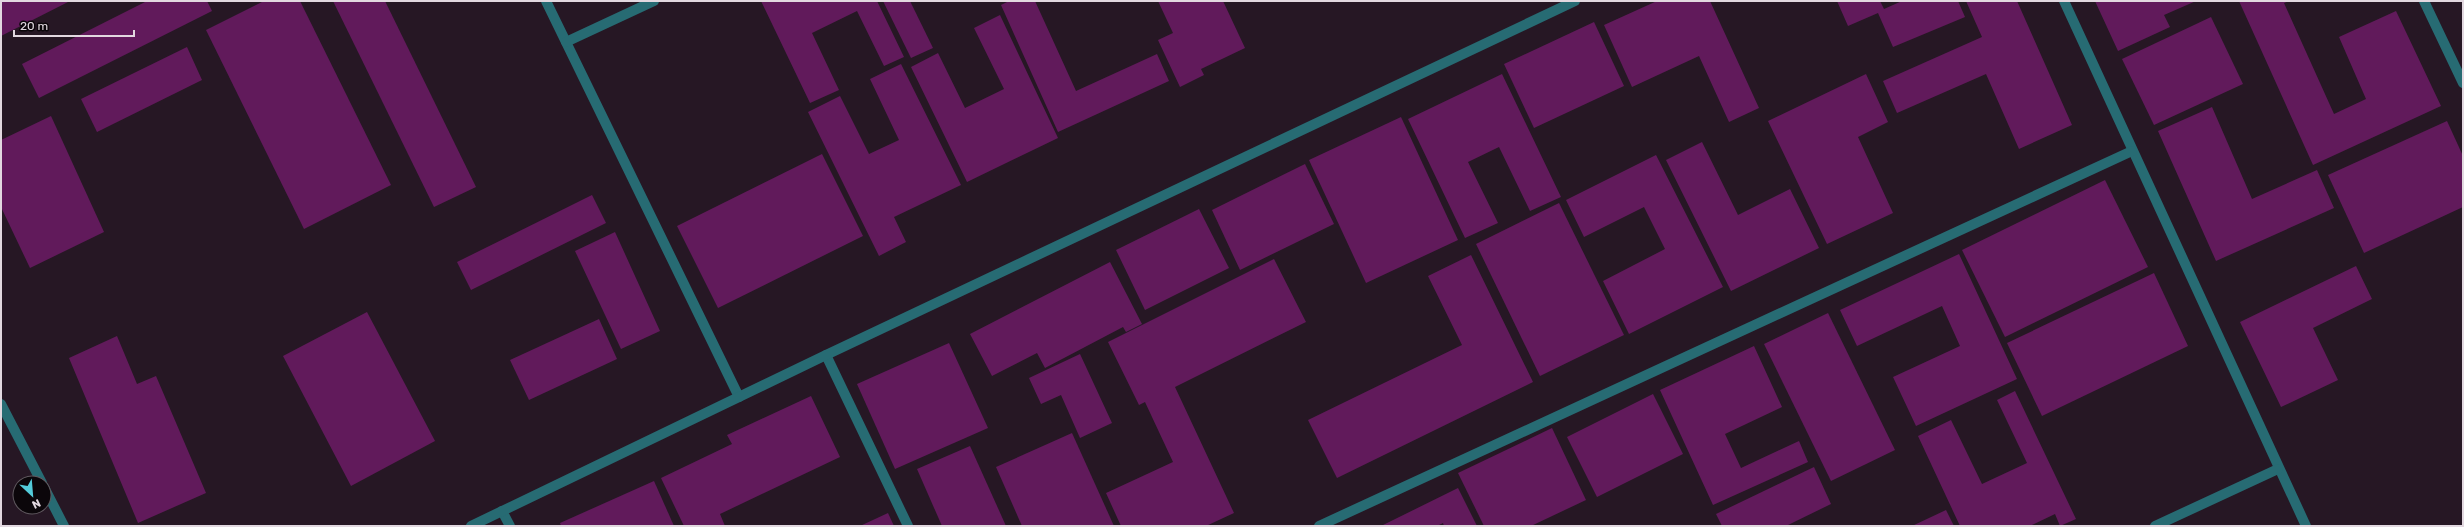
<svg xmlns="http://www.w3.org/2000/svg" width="2464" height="527" viewBox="0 0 2464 527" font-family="Rubik,sans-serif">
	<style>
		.building { fill: #611a5b }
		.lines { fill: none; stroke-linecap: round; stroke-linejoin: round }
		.minor { stroke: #276b73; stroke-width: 10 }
	</style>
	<rect width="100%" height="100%" fill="#261724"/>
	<!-- building -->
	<g class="building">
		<polygon points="1,1 70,1 1,36"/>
		<polygon points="147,1 207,1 212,11 39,98 22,64"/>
		<polygon points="264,1 300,1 391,185 304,229 206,30"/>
		<polygon points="333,1 385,1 476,187 434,207"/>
		<polygon points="761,1 877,1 904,57 884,66 857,11 812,33 839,90 810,103"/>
		<polygon points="883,1 910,1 933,48 911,58"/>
		<polygon points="1009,1 1035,1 1076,91 1157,54 1169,81 1058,132 1001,5"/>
		<polygon points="1158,1 1223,1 1245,48 1201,69 1204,75 1180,87 1158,40 1173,33"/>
		<polygon points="1657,1 1710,1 1759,108 1729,122 1699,56 1632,87 1604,25"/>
		<polygon points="1837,1 1880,1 1884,9 1902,1 1958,1 1965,17 1893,47 1878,13 1848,26"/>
		<polygon points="1966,1 2017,1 2072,125 2019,149 1986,74 1897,113 1883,81 1982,37"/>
		<polygon points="2095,1 2196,1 2164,15 2170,27 2118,51"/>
		<polygon points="2239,1 2289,1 2284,3 2334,114 2366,99 2339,37 2396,11 2441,106 2313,165"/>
		<polygon points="1000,15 1058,138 967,182 911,67 938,53 965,108 1004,89 974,28"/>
		<polygon points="2211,17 2243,84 2154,125 2122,59"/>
		<polygon points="1594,22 1624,86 1534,128 1504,64"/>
		<polygon points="187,47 202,80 97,132 81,99"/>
		<polygon points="901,64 961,185 894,217 906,242 879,256 808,112 840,96 869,154 899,140 870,79"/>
		<polygon points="1502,74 1561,197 1530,211 1499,147 1468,162 1498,223 1465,238 1408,119"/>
		<polygon points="1866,74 1888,122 1858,137 1893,213 1827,244 1768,121"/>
		<polygon points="2212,107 2252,199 2317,170 2334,208 2216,261 2158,131"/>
		<polygon points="51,116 104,232 30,268 1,207 1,140"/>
		<polygon points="1401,117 1458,240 1366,283 1309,160"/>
		<polygon points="2447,121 2463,156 2463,207 2364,253 2328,175"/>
		<polygon points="1702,142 1738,215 1790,189 1819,248 1731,291 1666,160"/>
		<polygon points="822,154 863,236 718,308 677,226"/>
		<polygon points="1656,155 1723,287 1629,334 1603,281 1665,249 1644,207 1584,237 1566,200"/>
		<polygon points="1305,164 1334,224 1240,270 1212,210"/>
		<polygon points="2105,180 2148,267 2005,337 1962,250"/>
		<polygon points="592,195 606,223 471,290 457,262"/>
		<polygon points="1559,203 1624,335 1540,376 1476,244"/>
		<polygon points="1199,209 1229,268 1145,310 1116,250"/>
		<polygon points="615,232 660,331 621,349 575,251"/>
		<polygon points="1959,254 2017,379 1916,426 1893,377 1960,346 1942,306 1857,346 1840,310"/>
		<polygon points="1471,255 1533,382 1337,478 1308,420 1462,345 1428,276"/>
		<polygon points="1274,259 1306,322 1175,387 1234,513 1206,526 1121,526 1106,493 1173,462 1145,402 1139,405 1108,342"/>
		<polygon points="1110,262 1142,324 1126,332 1123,327 1045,368 1037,353 992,376 970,334"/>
		<polygon points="2356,266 2372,299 2313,328 2338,380 2281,407 2240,322"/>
		<polygon points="2154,273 2188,346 2042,416 2007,343"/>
		<polygon points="367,312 435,441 351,486 283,356"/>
		<polygon points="1828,313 1895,450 1831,481 1764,344"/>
		<polygon points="599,319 617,359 529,400 510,360"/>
		<polygon points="117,336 137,384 156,376 206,493 138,523 69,358"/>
		<polygon points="949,343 988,428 895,469 857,384"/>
		<polygon points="1754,346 1782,407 1725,434 1741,468 1799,441 1808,462 1713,505 1660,390"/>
		<polygon points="1080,354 1112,423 1080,438 1061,395 1041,404 1029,378"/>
		<polygon points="2015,391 2076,519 2060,526 2055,514 2030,526 1960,526 1918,436 1951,420 1982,484 2027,463 1997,400"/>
		<polygon points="1653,394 1683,454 1597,497 1567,437"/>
		<polygon points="811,396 840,457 720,514 725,526 684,526 661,478 732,444 727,435"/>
		<polygon points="1552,428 1586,500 1531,526 1484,526 1458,473"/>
		<polygon points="1072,433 1114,526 1022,526 996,467"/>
		<polygon points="970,446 1006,526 942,526 917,469"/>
		<polygon points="1814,467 1831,504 1786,526 1722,526 1716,514"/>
		<polygon points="654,481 674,526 561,526 560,523"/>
		<polygon points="1458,488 1477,526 1444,526 1443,523 1437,526 1381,526"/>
		<polygon points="1946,510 1954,526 1912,526"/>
		<polygon points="888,513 894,526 860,526"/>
	</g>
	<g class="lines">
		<!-- minor -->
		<g class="minor">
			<polyline points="546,1 739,397"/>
			<polyline points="2064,1 2306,526"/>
			<polyline points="2424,1 2463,83"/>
			<polyline points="566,42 654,1"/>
			<polyline points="826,355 908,526"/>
			<polyline points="1,404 42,483"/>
			<polyline points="44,487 64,526"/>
			<polyline points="502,511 510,526"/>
			<polyline points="471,526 826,355 1575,1"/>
			<polyline points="1319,526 2132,151"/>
			<polyline points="2155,526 2278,469"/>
		</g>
	</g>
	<!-- border -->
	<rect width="2464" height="527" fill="none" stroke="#e2d8e0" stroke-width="4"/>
	<!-- north arrow -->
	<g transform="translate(32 495) rotate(154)"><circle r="19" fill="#0b060a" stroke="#615a60"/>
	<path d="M0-3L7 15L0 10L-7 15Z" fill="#53cbda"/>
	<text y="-6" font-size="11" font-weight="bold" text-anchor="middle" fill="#e2d8e0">N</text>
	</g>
	<!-- scale -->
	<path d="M14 30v6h120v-6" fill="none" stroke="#e2d8e0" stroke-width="2"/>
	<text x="20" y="30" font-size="12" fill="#e2d8e0" stroke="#0b060a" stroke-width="3" paint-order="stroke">20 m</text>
</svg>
